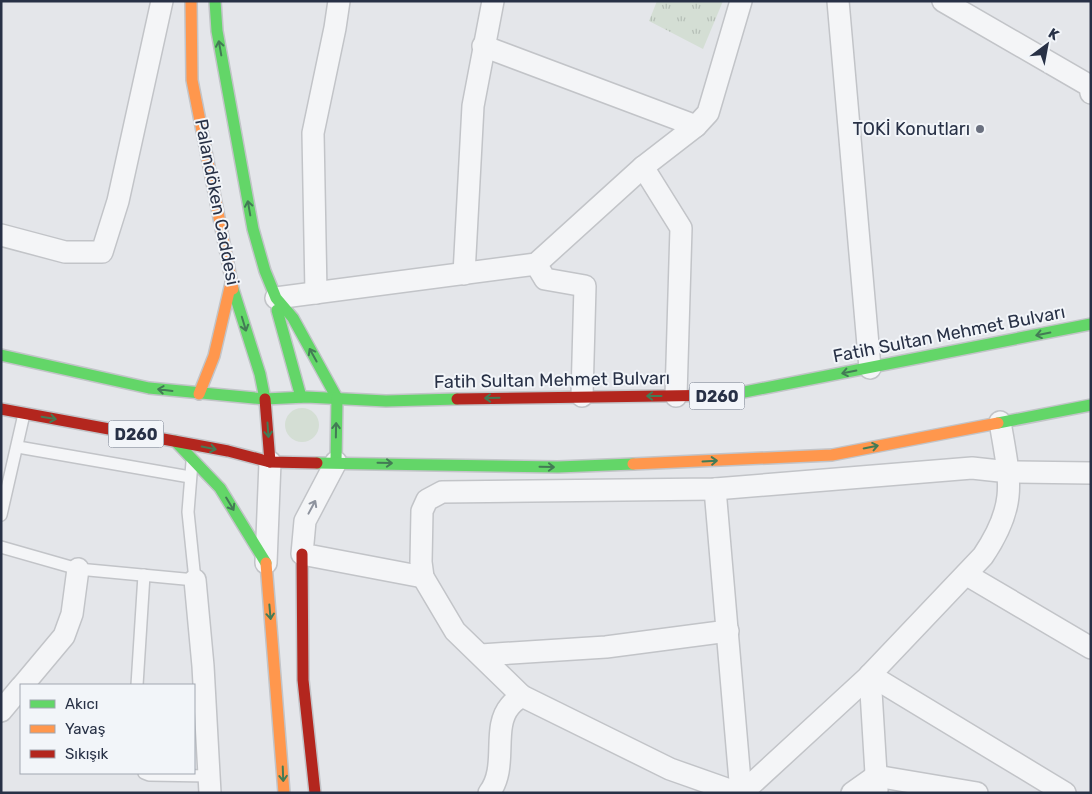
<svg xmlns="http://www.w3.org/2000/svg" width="1092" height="794" viewBox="0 0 1092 794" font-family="Rubik,sans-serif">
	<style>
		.grass { fill: #d4ded4 }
		.park { fill: url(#park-tufts) }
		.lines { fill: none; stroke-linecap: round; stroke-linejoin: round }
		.lane-casing { stroke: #c2c4c8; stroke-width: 14 }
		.street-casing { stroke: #c2c4c8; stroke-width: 24 }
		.fast-casing { stroke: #c2c4c8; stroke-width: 14 }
		.slow-casing { stroke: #c2c4c8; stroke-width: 14 }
		.jam-casing { stroke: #c2c4c8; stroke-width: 14 }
		.lane { stroke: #f4f5f7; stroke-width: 11 }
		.street { stroke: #f4f5f7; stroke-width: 21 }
		.fast { stroke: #63d668; stroke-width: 11 }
		.slow { stroke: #ff974d; stroke-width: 11 }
		.jam { stroke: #b3261e; stroke-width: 11 }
		.oneway { stroke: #437b55 }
		.oneway2 { stroke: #8e939e }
		.poi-dot { fill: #6a707f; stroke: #f2f5f9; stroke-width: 2 }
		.labels { text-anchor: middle; stroke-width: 4; stroke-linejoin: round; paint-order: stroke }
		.shield { fill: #f2f5f9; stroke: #656c7c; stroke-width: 1 }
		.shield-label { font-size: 16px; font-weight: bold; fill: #283146 }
		.poi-label { font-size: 18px; fill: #283146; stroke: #f2f5f9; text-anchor: end }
		.street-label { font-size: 18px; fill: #283146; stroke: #f2f5f9 }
	</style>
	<defs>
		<pattern id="park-tufts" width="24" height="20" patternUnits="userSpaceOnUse" patternTransform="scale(1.25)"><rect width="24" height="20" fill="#d4ded4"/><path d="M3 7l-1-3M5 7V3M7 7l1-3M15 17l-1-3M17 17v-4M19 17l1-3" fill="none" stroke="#b6bfb7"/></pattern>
	</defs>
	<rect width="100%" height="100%" fill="#e4e6ea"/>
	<!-- grass -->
	<circle class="grass" cx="302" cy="425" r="17"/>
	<!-- park -->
	<polygon class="park" points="657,1 723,1 703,49 649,21"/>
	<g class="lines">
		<defs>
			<g id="lane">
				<polyline points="18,447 190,477"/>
				<polyline points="1,515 24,414"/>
				<polyline points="1,547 78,569 195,580 188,512 192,462"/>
				<polyline points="137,685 144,575"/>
				<polyline points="144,773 149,775 209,776"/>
			</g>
			<g id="street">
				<polyline points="838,1 870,368"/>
				<polyline points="943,1 1090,86 1091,93"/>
				<polyline points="483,46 696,126"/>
				<polyline points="643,167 681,228 676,396"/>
				<polyline points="1,235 65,252 102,252 118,201 162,1"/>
				<polyline points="536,264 545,279 585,286 582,396"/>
				<polyline points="464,274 473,106 493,1"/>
				<polyline points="316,293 313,133 335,28 339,1"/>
				<polyline points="276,298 536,264 643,167 696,126 708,113 741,1"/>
				<polyline points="336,462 305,521 302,554 423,577"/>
				<polyline points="715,489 741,793"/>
				<polyline points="266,563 270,462"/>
				<polyline points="967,575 1091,648"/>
				<polyline points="195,580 203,666 210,793"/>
				<polyline points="481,655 606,647 728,631"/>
				<polyline points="870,675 1065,793"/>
				<polyline points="870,675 877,790"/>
				<polyline points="23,685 64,636 72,614 78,569"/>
				<polyline points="1,711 21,687"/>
				<path d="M 489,793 C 509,767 491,728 510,706 C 513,702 518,699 522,696"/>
				<polyline points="738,793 670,769 522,696 455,631 423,577 421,562 422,511 427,500 442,492 715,489 972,468 1009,472 1091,473"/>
				<path d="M 742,793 L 867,678 L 983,556 C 1018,504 1010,481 1000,422"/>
				<polyline points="852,793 876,776 977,793"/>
			</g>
			<g id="fast">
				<polyline points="215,1 217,31 253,229 265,271 276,298 293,318 337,398"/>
				<polyline points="233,289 260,374 265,399"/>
				<polyline points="277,310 301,397"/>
				<polyline points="1,355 149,388 265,399 306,397 386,401 457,399"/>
				<polyline points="729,395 1091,324"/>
				<polyline points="998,423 1091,405"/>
				<polyline points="175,441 220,488 266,563"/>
				<polyline points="336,462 337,398"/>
				<polyline points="317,463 558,467 633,464"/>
			</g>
			<g id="slow">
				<polyline points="191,1 192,80 233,289"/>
				<polyline points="199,394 214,356 231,283"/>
				<polyline points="633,464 832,455 998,423"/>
				<polyline points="266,563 284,793"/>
			</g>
			<g id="jam">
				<polyline points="265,399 270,462"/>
				<polyline points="457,399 729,395"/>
				<polyline points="1,409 228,451 270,462 317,463"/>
				<polyline points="302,554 303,680 315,793"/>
			</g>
		</defs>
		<!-- lane casing -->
		<use href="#lane" class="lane-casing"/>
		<!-- street casing -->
		<use href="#street" class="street-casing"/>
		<!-- fast casing -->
		<use href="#fast" class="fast-casing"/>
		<!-- slow casing -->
		<use href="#slow" class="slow-casing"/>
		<!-- jam casing -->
		<use href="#jam" class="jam-casing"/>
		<!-- lane -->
		<use href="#lane" class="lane"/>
		<!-- street -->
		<use href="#street" class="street"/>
		<!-- fast -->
		<use href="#fast" class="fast"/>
		<!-- slow -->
		<use href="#slow" class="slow"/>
		<!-- jam -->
		<use href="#jam" class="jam"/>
	</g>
	<!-- one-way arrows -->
	<defs><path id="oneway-shaft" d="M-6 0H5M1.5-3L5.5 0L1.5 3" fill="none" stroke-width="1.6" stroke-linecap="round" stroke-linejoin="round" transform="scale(1.25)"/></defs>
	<g class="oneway">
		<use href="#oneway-shaft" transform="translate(220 48) rotate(-100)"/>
		<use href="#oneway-shaft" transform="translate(249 208) rotate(-100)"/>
		<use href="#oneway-shaft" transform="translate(244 324) rotate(73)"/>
		<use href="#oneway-shaft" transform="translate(1043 334) rotate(169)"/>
		<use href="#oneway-shaft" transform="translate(313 355) rotate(-119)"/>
		<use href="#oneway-shaft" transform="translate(849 372) rotate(169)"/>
		<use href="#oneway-shaft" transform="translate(165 390) rotate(-173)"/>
		<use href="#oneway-shaft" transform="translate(654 396) rotate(180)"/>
		<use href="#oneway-shaft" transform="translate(492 398) rotate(179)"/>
		<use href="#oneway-shaft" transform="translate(49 418) rotate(10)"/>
		<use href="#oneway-shaft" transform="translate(268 430) rotate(86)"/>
		<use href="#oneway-shaft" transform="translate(336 430) rotate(-89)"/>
		<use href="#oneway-shaft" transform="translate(871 447) rotate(-11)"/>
		<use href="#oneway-shaft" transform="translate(209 448) rotate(11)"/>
		<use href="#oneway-shaft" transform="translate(710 461) rotate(-3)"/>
		<use href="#oneway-shaft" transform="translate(385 463) rotate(1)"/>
		<use href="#oneway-shaft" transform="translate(547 467) rotate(1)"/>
		<use href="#oneway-shaft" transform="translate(230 504) rotate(59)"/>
		<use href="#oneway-shaft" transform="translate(270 612) rotate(85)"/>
		<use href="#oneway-shaft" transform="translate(283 774) rotate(88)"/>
	</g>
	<use class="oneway2" href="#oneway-shaft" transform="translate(312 507) rotate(-62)"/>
	<!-- markers -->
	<circle class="poi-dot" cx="980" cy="129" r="5"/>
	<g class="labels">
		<!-- shield labels -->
		<g class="shield">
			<rect x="689.5" y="382.5" width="55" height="27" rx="4"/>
			<rect x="108.5" y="420.5" width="55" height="27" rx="4"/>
		</g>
		<g class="shield-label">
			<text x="717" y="402">D260</text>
			<text x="136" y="440">D260</text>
		</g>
		<!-- poi labels -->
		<g class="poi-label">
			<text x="970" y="135">TOKİ Konutları</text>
		</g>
		<!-- street labels -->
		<g class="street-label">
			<text transform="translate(217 202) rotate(79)" y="6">Palandöken Caddesi</text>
			<text transform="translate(949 334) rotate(-11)" y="6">Fatih Sultan Mehmet Bulvarı</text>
			<text transform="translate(552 380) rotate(-1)" y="6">Fatih Sultan Mehmet Bulvarı</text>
		</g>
	</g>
	<!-- border -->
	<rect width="1092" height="794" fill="none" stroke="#283146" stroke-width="5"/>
	<!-- legend -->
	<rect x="20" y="684" width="175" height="90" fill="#f2f5f9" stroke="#a1a7b1"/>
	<rect x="30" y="700" width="25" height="8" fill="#63d668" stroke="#a1a7b1"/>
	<text x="65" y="709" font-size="15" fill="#283146">Akıcı</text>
	<rect x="30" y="725" width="25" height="8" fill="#ff974d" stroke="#a1a7b1"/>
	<text x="65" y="734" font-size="15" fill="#283146">Yavaş</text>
	<rect x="30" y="750" width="25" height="8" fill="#b3261e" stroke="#a1a7b1"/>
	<text x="65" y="759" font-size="15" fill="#283146">Sıkışık</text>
	<!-- north arrow -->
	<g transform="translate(1047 45) rotate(32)" stroke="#f2f5f9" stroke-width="4" paint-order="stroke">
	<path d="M0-4L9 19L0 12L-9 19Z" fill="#283146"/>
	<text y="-8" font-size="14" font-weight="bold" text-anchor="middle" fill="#283146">K</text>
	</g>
</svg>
